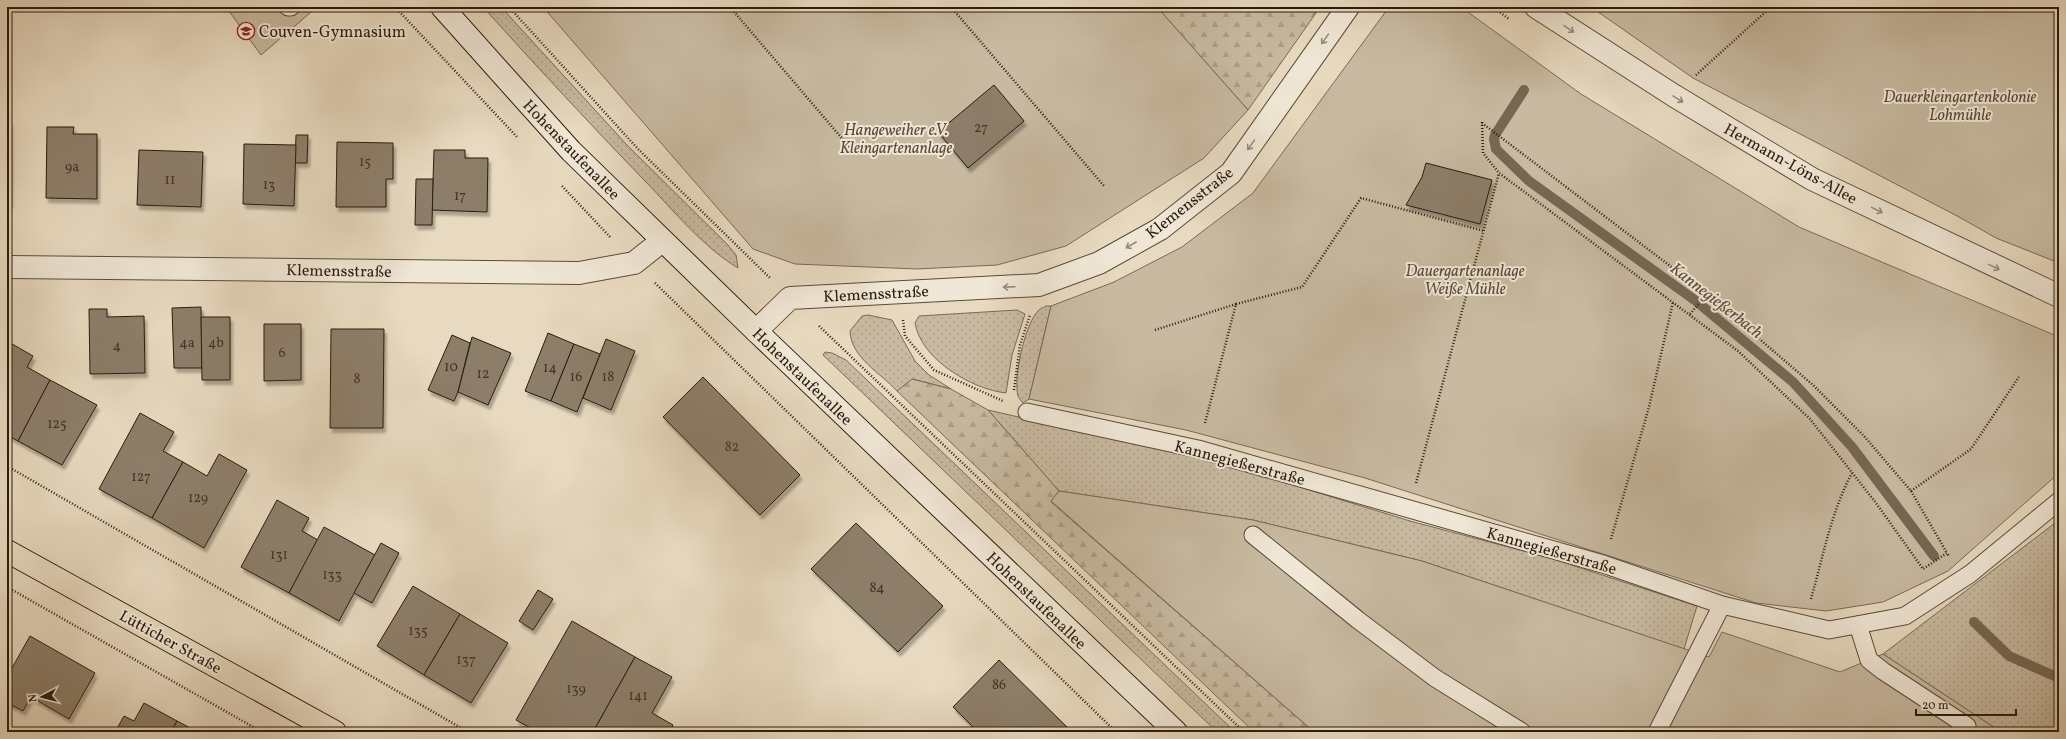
<svg xmlns="http://www.w3.org/2000/svg" width="2066" height="739" viewBox="0 0 2066 739" font-family="Vollkorn,serif">
	<style>
		.grass { fill: url(#grass-dots); stroke: #796a56 }
		.forest { fill: url(#forest-firs); stroke: #796a56 }
		.garden { fill: #c8baa1; stroke: #796a56 }
		.lines { fill: none; stroke-linecap: round; stroke-linejoin: round }
		.stream { stroke: #756753; stroke-width: 10 }
		.building { fill: #8d7e6a; stroke: #2a1b0c; filter: url(#shadow) }
		.service-casing { stroke: #5a4b39; stroke-width: 19 }
		.minor-casing { stroke: #5a4b39; stroke-width: 24 }
		.secondary-casing { stroke: #2a1b0c; stroke-width: 24 }
		.primary-casing { stroke: #2a1b0c; stroke-width: 24 }
		.path { stroke: #2a1b0c; stroke-width: 2.5; stroke-dasharray: 1 2; stroke-linecap: butt }
		.service { stroke: #f0e7d6; stroke-width: 17 }
		.minor { stroke: #f0e7d6; stroke-width: 22 }
		.secondary { stroke: #f0e7d6; stroke-width: 22 }
		.primary { stroke: #e8dac0; stroke-width: 22 }
		.oneway { stroke: #978b7b }
		.labels { text-anchor: middle; stroke-width: 4; stroke-linejoin: round; paint-order: stroke }
		.number-label { font-size: 14px; fill: #433424 }
		.poi-label { font-size: 16px; fill: #2a1b0c; stroke: #f0e7d6; text-anchor: start }
		.park-label { font-size: 16px; font-style: italic; fill: #594b39; stroke: #f0e7d6 }
		.street-label { font-size: 16px; fill: #2a1b0c; stroke: #f0e7d6 }
		.water-label { font-size: 17px; font-style: italic; fill: #5c4d3c; stroke: #f0e7d6 }
	</style>
	<defs>
		<pattern id="grass-dots" width="8" height="8" patternUnits="userSpaceOnUse"><rect width="8" height="8" fill="#c8baa1"/><path d="M2 2h.1M6 6h.1" fill="none" stroke="#ac9f89" stroke-width="1.8" stroke-linecap="round"/></pattern>
		<pattern id="forest-firs" width="22" height="20" patternUnits="userSpaceOnUse"><rect width="22" height="20" fill="#c8baa1"/><path d="M5 1l3.5 6h-7zM16 11l3.5 6h-7z" fill="#ac9f89"/></pattern>
		<filter id="shadow"><feDropShadow dx="2.5" dy="4.5" stdDeviation="1" flood-color="#0004"/></filter>
	</defs>
	<rect width="100%" height="100%" fill="#e8dac0"/>
	<filter id="stains"><feTurbulence type="fractalNoise" baseFrequency=".005" numOctaves="4"/><feColorMatrix values="0 0 0 0 .2 0 0 0 0 .09 0 0 0 0 .02 0 0 0 .5 -.17"/></filter>
	<radialGradient id="worn" r=".72"><stop offset=".6" stop-color="#630" stop-opacity="0"/><stop offset="1" stop-color="#630" stop-opacity=".3"/></radialGradient>
	<!-- grass -->
	<g class="grass">
		<path d="M 483,7 L 501,7 L 627,145 L 727,244 L 736,255 L 738,268 C 703,247 674,211 645,181 C 590,124 536,66 483,7 Z"/>
		<path d="M 1046,306 L 1051,306 L 1029,399 L 1023,403 C 1021,401 1019,398 1018,396 C 1013,378 1025,324 1038,311 C 1040,308 1043,308 1046,306 Z"/>
		<path d="M 1017,310 L 1025,314 L 1012,355 L 1006,393 C 971,389 921,359 915,323 L 919,316 Z"/>
		<path d="M 868,315 L 892,320 L 915,361 L 929,375 L 951,389 L 913,379 L 897,391 C 881,373 851,358 850,331 L 862,316 Z"/>
		<polygon points="825,352 832,353 846,360 1235,732 1217,732 823,355"/>
		<polygon points="988,410 1119,440 1199,456 1410,521 1550,558 1697,606 1684,649 1422,561 1253,520 1059,491"/>
		<polygon points="2059,520 2059,732 2001,732 1883,654"/>
	</g>
	<!-- forest -->
	<g class="forest">
		<polygon points="1157,7 1314,7 1316,13 1248,110"/>
		<polygon points="912,379 951,389 988,410 1059,491 1051,502 1314,732 1254,732 897,391"/>
	</g>
	<!-- garden -->
	<g class="garden">
		<polygon points="226,7 317,7 261,55"/>
		<polygon points="543,7 1157,7 1248,110 1204,158 1066,246 997,265 917,269 795,264 753,249"/>
		<polygon points="1389,7 1461,7 1581,94 1799,227 2059,337 2059,473 1948,571 1883,602 1826,611 1756,603 1365,478 1186,430 1029,399 1051,306 1114,282 1182,247 1253,193"/>
		<polygon points="1591,7 2059,7 2059,263 1996,238 1959,217 1693,78"/>
		<polygon points="1059,491 1253,520 1422,561 1709,657 1722,632 1840,672 1883,654 2001,732 1314,732 1051,501"/>
	</g>
	<g class="lines">
		<!-- stream -->
		<g class="stream">
			<polyline points="1524,90 1495,135 1494,139 1496,149 1529,181 1696,301 1793,382 1852,447 1934,556"/>
			<polyline points="1974,622 2009,656 2059,678"/>
		</g>
	</g>
	<!-- building -->
	<g class="building">
		<polygon points="994,85 1024,121 968,168 938,132"/>
		<rect x="7" y="122" width="3" height="81"/>
		<polygon points="47,127 74,127 73,134 97,134 97,199 46,198"/>
		<polygon points="296,135 308,135 307,163 295,163"/>
		<polygon points="337,142 393,143 393,179 386,179 386,207 336,207"/>
		<polygon points="244,144 296,145 294,206 243,204"/>
		<polygon points="139,150 203,152 201,207 137,205"/>
		<polygon points="434,150 465,150 465,158 488,158 487,212 432,210"/>
		<polygon points="1426,163 1492,180 1480,224 1406,205 1422,177"/>
		<polygon points="416,179 433,179 432,225 415,225"/>
		<polygon points="201,307 202,368 174,368 172,308"/>
		<polygon points="89,309 107,309 107,317 144,316 145,373 90,374"/>
		<polygon points="201,317 230,317 230,380 202,380"/>
		<polygon points="264,324 301,324 301,380 264,381"/>
		<polygon points="331,329 384,329 383,428 330,428"/>
		<polygon points="548,333 574,344 551,401 525,391"/>
		<polygon points="452,335 470,343 458,392 454,401 428,390"/>
		<polygon points="472,337 511,353 488,405 458,392"/>
		<polygon points="606,339 635,351 611,410 583,398"/>
		<polygon points="7,341 33,356 27,367 50,380 18,441 7,435"/>
		<polygon points="574,344 600,354 577,412 551,401"/>
		<polygon points="703,377 800,475 760,515 663,417"/>
		<polygon points="50,380 97,405 62,465 18,441"/>
		<polygon points="140,413 174,432 163,451 183,462 152,518 99,489"/>
		<polygon points="219,454 247,470 204,548 152,518 183,462 207,476"/>
		<polygon points="277,500 309,518 302,531 318,540 289,593 241,567"/>
		<polygon points="856,523 943,606 898,652 811,569"/>
		<polygon points="324,527 375,555 339,621 289,593"/>
		<polygon points="381,543 399,553 372,603 354,593"/>
		<polygon points="413,586 460,614 424,675 377,646"/>
		<polygon points="538,590 553,599 533,630 519,621"/>
		<polygon points="460,614 508,643 471,703 424,675"/>
		<polygon points="572,621 635,657 593,732 538,732 516,720"/>
		<polygon points="30,636 95,673 69,719 31,697 23,711 7,703 7,677"/>
		<polygon points="635,657 672,677 652,713 673,725 670,732 593,732"/>
		<polygon points="999,660 1072,732 978,732 953,707"/>
		<polygon points="144,703 177,721 171,732 115,732 124,716 134,721"/>
		<polygon points="177,721 198,732 171,732"/>
	</g>
	<g class="lines">
		<defs>
			<g id="service">
				<polyline points="288,7 291,7"/>
				<polyline points="1027,412 1198,449 1603,564 1722,605 1829,630 1905,616 1970,574 2059,501"/>
				<polyline points="1253,535 1358,620 1435,678 1522,732"/>
				<polyline points="1858,625 1869,660 1883,671 1967,726 1963,732"/>
				<polyline points="1657,732 1722,605"/>
			</g>
			<g id="minor">
				<polyline points="1536,7 1673,95 1812,179 2059,296"/>
				<polyline points="7,267 579,273 634,263 662,241"/>
				<polyline points="756,331 790,298 1039,285 1099,263 1160,229 1231,173 1348,7"/>
			</g>
			<polyline id="secondary" points="442,7 571,151 756,331 1176,732"/>
			<polyline id="primary" points="7,551 335,732"/>
		</defs>
		<!-- service casing -->
		<use href="#service" class="service-casing"/>
		<!-- minor casing -->
		<use href="#minor" class="minor-casing"/>
		<!-- secondary casing -->
		<use href="#secondary" class="secondary-casing"/>
		<!-- primary casing -->
		<use href="#primary" class="primary-casing"/>
		<!-- path -->
		<g class="path">
			<polyline points="395,7 518,138"/>
			<polyline points="509,7 638,149 770,278"/>
			<polyline points="730,7 851,149"/>
			<polyline points="951,7 1104,186"/>
			<polyline points="1493,7 1509,19"/>
			<polyline points="1696,75 1771,7"/>
			<polyline points="1482,122 1483,153 1499,173 1738,351 1810,419 1876,503 1923,569 1947,553 1949,556"/>
			<polyline points="1482,123 1707,294 1813,385 1864,436 1911,491 1947,553"/>
			<polyline points="562,186 611,238"/>
			<polyline points="655,283 1116,732"/>
			<polyline points="1690,314 1707,294"/>
			<polyline points="903,320 905,336 934,370 1003,401"/>
			<polyline points="819,326 1244,732"/>
			<polyline points="1155,330 1236,304"/>
			<polyline points="1014,390 1020,345 1030,315"/>
			<polyline points="1205,423 1236,304 1302,287 1361,198 1484,231"/>
			<polyline points="7,466 468,732"/>
			<polyline points="1416,483 1499,173"/>
			<polyline points="1911,491 1971,449 2019,377"/>
			<polyline points="1611,539 1649,407 1673,302"/>
			<polyline points="7,587 262,732"/>
			<path d="M 1811,599 C 1823,557 1831,512 1852,473"/>
		</g>
		<!-- service -->
		<use href="#service" class="service"/>
		<!-- minor -->
		<use href="#minor" class="minor"/>
		<!-- secondary -->
		<use href="#secondary" class="secondary"/>
		<!-- primary -->
		<use href="#primary" class="primary"/>
	</g>
	<!-- one-way arrows -->
	<defs><path id="oneway-shaft" d="M-6 0H5M1.5-3L5.5 0L1.5 3" fill="none" stroke-width="1.6" stroke-linecap="round" stroke-linejoin="round"/></defs>
	<g class="oneway">
		<use href="#oneway-shaft" transform="translate(1569 29) rotate(34)"/>
		<use href="#oneway-shaft" transform="translate(1325 39) rotate(125)"/>
		<use href="#oneway-shaft" transform="translate(1678 99) rotate(31)"/>
		<use href="#oneway-shaft" transform="translate(1251 145) rotate(125)"/>
		<use href="#oneway-shaft" transform="translate(1877 210) rotate(26)"/>
		<use href="#oneway-shaft" transform="translate(1131 245) rotate(150)"/>
		<use href="#oneway-shaft" transform="translate(1994 267) rotate(26)"/>
		<use href="#oneway-shaft" transform="translate(1009 287) rotate(178)"/>
	</g>
	<!-- icons -->
	<defs>
		<symbol id="school-ring" viewBox="-11 -11 22 22"><circle r="9.5" fill="#f0e7d6" stroke="#8f2418" stroke-width="1.5"/><path d="M0-5L7-2L0 1L-7-2ZM-4 1L0 2.5L4 1V4Q0 6-4 4Z" fill="#8f2418"/></symbol>
	</defs>
	<g fill-rule="evenodd">
		<use href="#school-ring" x="236" y="21" width="20" height="20"/>
	</g>
	<g class="labels">
		<!-- number labels -->
		<g class="number-label">
			<text x="981" y="132">27</text>
			<text x="365" y="166">15</text>
			<text x="72" y="171">9a</text>
			<text x="170" y="184">11</text>
			<text x="269" y="189">13</text>
			<text x="460" y="200">17</text>
			<text x="187" y="347">4a</text>
			<text x="216" y="347">4b</text>
			<text x="117" y="350">4</text>
			<text x="282" y="357">6</text>
			<text x="451" y="371">10</text>
			<text x="550" y="372">14</text>
			<text x="483" y="378">12</text>
			<text x="576" y="381">16</text>
			<text x="608" y="381">18</text>
			<text x="357" y="383">8</text>
			<text x="57" y="428">125</text>
			<text x="732" y="451">82</text>
			<text x="141" y="481">127</text>
			<text x="198" y="502">129</text>
			<text x="279" y="559">131</text>
			<text x="332" y="579">133</text>
			<text x="877" y="592">84</text>
			<text x="418" y="635">135</text>
			<text x="466" y="664">137</text>
			<text x="999" y="689">86</text>
			<text x="576" y="693">139</text>
			<text x="638" y="700">141</text>
		</g>
		<!-- poi labels -->
		<g class="poi-label">
			<text x="259" y="37">Couven-Gymnasium</text>
		</g>
		<!-- park labels -->
		<g class="park-label">
			<text x="1960" y="102">Dauerkleingartenkolonie<tspan x="1960" dy="18">Lohmühle</tspan></text>
			<text x="896" y="135">Hangeweiher e.V.<tspan x="896" dy="18">Kleingartenanlage</tspan></text>
			<text x="1465" y="276">Dauergartenanlage<tspan x="1465" dy="18">Weiße Mühle</tspan></text>
		</g>
		<!-- street labels -->
		<g class="street-label">
			<text transform="translate(572 149) rotate(46)" y="6">Hohenstaufenallee</text>
			<text transform="translate(1791 163) rotate(29)" y="6">Hermann-Löns-Allee</text>
			<text transform="translate(1189 202) rotate(-38)" y="6">Klemensstraße</text>
			<text transform="translate(339 270) rotate(1)" y="6">Klemensstraße</text>
			<text transform="translate(876 293) rotate(-3)" y="6">Klemensstraße</text>
			<text transform="translate(803 376) rotate(44)" y="6">Hohenstaufenallee</text>
			<text transform="translate(1240 462) rotate(15)" y="6">Kannegießerstraße</text>
			<text transform="translate(1552 550) rotate(16)" y="6">Kannegießerstraße</text>
			<text transform="translate(1037 600) rotate(44)" y="6">Hohenstaufenallee</text>
			<text transform="translate(171 641) rotate(29)" y="6">Lütticher Straße</text>
		</g>
		<!-- water labels -->
		<g class="water-label">
			<text transform="translate(1717 300) rotate(38)" y="6">Kannegießerbach</text>
		</g>
	</g>
	<!-- margin -->
	<rect width="2066" height="739" fill="none" stroke="#e8dac0" stroke-width="24"/>
	<rect x="8" y="8" width="2050" height="723" fill="none" stroke="#2a1b0c" stroke-width="2"/>
	<rect x="12" y="12" width="2042" height="715" fill="none" stroke="#2a1b0c"/>
	<!-- north arrow -->
	<g transform="translate(42 697) rotate(263)" stroke="#f0e7d6" stroke-width="3" paint-order="stroke">
	<path d="M0-3L7 15L0 10L-7 15Z" fill="#2a1b0c"/>
	<text y="-6" font-size="11" font-weight="bold" text-anchor="middle" fill="#2a1b0c">N</text>
	</g>
	<!-- scale -->
	<path d="M1916 709v6h100v-6" fill="none" stroke="#2a1b0c" stroke-width="2"/>
	<text x="1922" y="709" font-size="12" fill="#2a1b0c" stroke="#f0e7d6" stroke-width="3" paint-order="stroke">20 m</text>
	<rect width="100%" height="100%" filter="url(#stains)"/>
	<rect width="100%" height="100%" fill="url(#worn)"/>
</svg>
